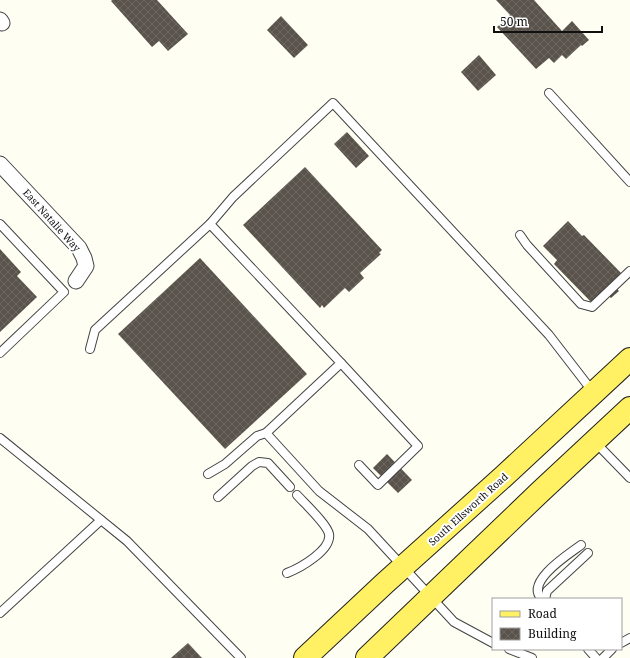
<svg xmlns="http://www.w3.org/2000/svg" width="630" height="658" viewBox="0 0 630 658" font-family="'Noto Serif',serif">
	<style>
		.building { fill: url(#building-cross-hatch) }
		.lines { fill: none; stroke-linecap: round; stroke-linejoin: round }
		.lane-casing { stroke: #434343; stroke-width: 10 }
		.street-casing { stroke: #434343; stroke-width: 17 }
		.primary-casing { stroke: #212121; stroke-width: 24 }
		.lane { stroke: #fff; stroke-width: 8 }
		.street { stroke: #fff; stroke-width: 15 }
		.primary { stroke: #fff163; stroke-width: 22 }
		.labels { text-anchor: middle; stroke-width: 4; stroke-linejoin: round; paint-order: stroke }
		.street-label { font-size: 10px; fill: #101010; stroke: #fff }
	</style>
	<defs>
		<pattern id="building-cross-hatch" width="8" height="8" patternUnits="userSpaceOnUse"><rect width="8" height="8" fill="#5a534b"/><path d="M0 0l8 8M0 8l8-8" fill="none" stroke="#6d6761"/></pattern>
	</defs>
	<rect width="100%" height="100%" fill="#fffef3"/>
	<!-- building -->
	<g class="building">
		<polygon points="112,0 157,0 188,34 168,51 159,41 152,47 111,1"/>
		<polygon points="496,0 534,0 562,31 572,21 589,40 582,46 581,45 566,59 562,55 554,63 549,58 536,69 497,27 510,15"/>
		<polygon points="281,16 308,45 294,58 267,30"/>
		<polygon points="479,55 496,75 478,91 461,72"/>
		<polygon points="347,132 369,156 356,168 334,144"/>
		<polygon points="305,167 382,250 379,253 381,254 360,273 364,278 349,292 345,288 324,308 322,305 320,308 243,225"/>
		<polygon points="568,221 582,236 584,235 621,273 611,283 619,291 611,298 603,291 591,302 554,264 557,260 543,246"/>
		<polygon points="0,249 21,272 17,276 37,297 0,332"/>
		<polygon points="200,258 307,374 225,449 118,334"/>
		<polygon points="387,454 412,480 398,493 373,468"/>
		<polygon points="188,643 202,658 171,658"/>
	</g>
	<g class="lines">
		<defs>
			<g id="lane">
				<polyline points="549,93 630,182"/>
				<polyline points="0,224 64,292 0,353"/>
				<polyline points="520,235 527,245 581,304 592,307 630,271"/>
				<polyline points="90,349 95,330 210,224"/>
				<polyline points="341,363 418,446 378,485 359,465"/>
				<polyline points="0,438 127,541 241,658"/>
				<polyline points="595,442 630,478"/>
				<polyline points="208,474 225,464 257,436 266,433"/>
				<polyline points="218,497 252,466 259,462 268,463 290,487"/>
				<path d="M 287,573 C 300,568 332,550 329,534 C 327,524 304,503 297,495"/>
				<path d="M 542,599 C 524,582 569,554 581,545"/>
				<polyline points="545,599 547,591 588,553"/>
				<polyline points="0,613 101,520"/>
				<polyline points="493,643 454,622 368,529 319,491 266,433 341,363 210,224 233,197 333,103 549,335 593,392"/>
				<polyline points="621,643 630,638"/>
				<polyline points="509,649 532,658"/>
				<polyline points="588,649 596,658"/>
				<polyline points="603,658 612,649"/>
			</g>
			<g id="street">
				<polyline points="0,20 2,23"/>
				<polyline points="0,164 79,248 84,258 86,266 76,281"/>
			</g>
			<g id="primary">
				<polyline points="305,658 385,583 503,477 630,359"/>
				<polyline points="367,658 540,492 630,408"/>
			</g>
		</defs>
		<!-- lane casing -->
		<use href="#lane" class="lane-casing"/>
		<!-- street casing -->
		<use href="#street" class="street-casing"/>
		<!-- primary casing -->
		<use href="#primary" class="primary-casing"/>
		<!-- lane -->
		<use href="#lane" class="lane"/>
		<!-- street -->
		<use href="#street" class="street"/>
		<!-- primary -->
		<use href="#primary" class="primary"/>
	</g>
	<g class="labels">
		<!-- street labels -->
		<g class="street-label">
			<text transform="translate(52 220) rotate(48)" y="4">East Natalie Way</text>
			<text transform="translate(468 509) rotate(-42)" y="4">South Ellsworth Road</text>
		</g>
	</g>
	<!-- legend -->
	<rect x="492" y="598" width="130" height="52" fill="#ffffff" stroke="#9f9f9f"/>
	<rect x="500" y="611" width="20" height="6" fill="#fff163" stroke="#9f9f9f"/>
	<text x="528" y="618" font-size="12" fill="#101010">Road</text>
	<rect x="500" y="628" width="20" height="12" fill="url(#building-cross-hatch)" stroke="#9f9f9f"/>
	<text x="528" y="638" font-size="12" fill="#101010">Building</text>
	<!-- scale -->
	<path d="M494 26v6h108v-6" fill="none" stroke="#101010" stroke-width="2"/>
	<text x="500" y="26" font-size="12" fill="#101010" stroke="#ffffff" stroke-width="3" paint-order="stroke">50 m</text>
</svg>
